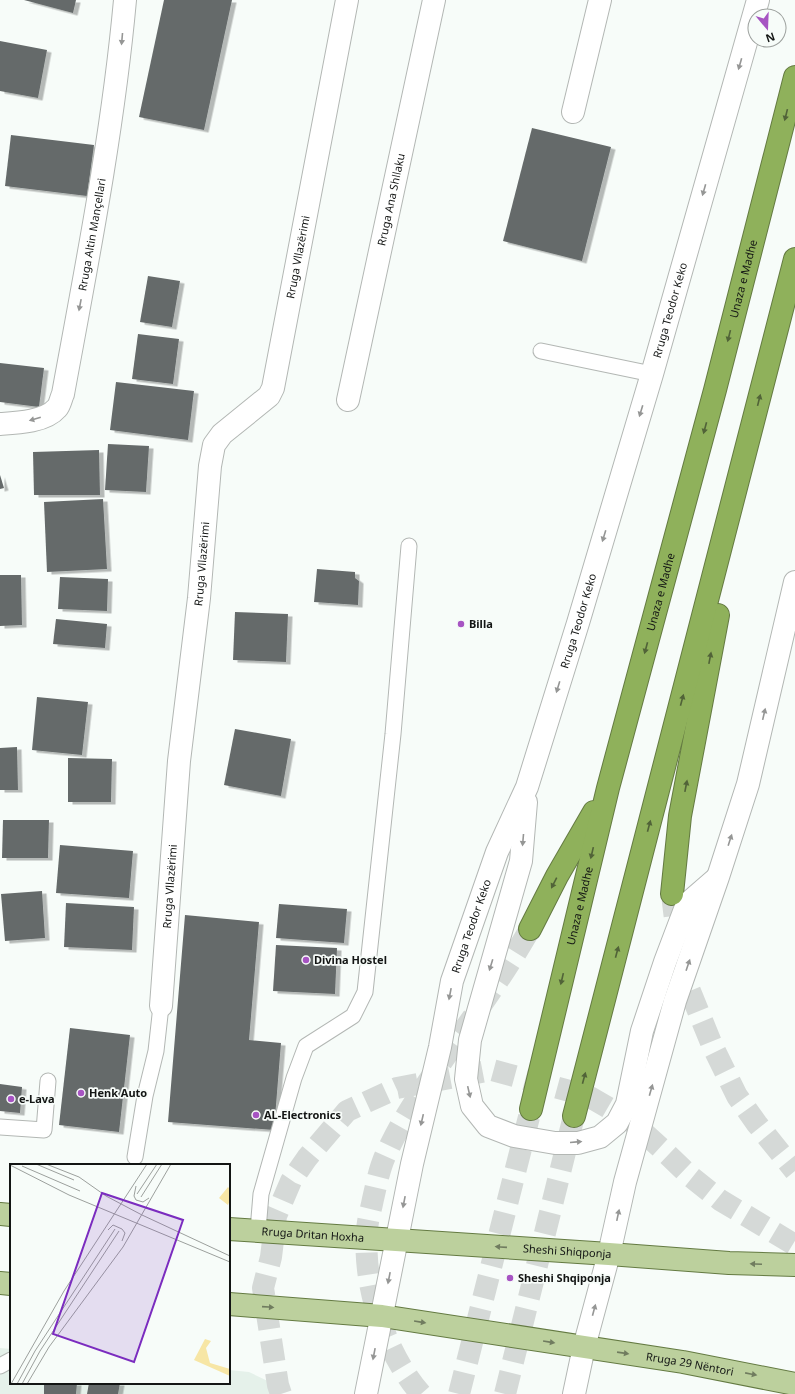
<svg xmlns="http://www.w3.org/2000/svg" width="795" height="1394" viewBox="0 0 795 1394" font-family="'Noto Sans',sans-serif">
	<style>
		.built { fill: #e5f1ea }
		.building { fill: #656a6a; filter: url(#shadow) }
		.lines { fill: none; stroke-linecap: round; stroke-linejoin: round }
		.highway-tunnel { stroke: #d5d9d7; stroke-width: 22; stroke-dasharray: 22 11; stroke-linecap: butt }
		.lane-casing { stroke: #b3b7b4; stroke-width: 17 }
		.street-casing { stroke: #b3b7b4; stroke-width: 24 }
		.secondary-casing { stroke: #b3b7b4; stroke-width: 24 }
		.primary-casing { stroke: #647a42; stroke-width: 24 }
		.highway-casing { stroke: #647a42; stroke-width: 24 }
		.lane { stroke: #fff; stroke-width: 15 }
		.street { stroke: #fff; stroke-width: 22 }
		.secondary { stroke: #fff; stroke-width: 22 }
		.primary { stroke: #bcd09d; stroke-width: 22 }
		.highway { stroke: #8fb15b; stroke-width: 22 }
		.oneway { fill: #959695 }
		.oneway2 { fill: #516338 }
		.oneway3 { fill: #707c5f }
		.poi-dot { fill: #a754c3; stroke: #f7fcf9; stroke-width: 1.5 }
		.labels { text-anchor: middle; stroke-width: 3.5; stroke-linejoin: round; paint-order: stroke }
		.street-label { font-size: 11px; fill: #131514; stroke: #f7fcf9 }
		.poi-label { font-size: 11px; font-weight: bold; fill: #131514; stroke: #f7fcf9; text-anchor: start }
		.inset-road { fill: none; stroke: #9ca09d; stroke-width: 1 }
		.view { fill: #7b2cbf; fill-opacity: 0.15; stroke: #7b2cbf; stroke-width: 2 }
		.inset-edge { fill: none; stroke: #131514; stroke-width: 2 }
	</style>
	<defs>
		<filter id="shadow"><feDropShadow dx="4.5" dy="2.5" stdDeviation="0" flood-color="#0004"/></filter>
	</defs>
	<rect width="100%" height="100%" fill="#f7fcf9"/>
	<!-- built -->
	<polygon class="built" points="0,1348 11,1349 11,1383 229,1383 229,1370 249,1372 272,1383 280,1394 0,1394"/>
	<!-- building -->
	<g class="building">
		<polygon points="24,0 76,0 73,13"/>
		<polygon points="164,0 232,0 204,130 139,117"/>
		<polygon points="0,41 47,50 38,98 0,91"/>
		<polygon points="532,128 611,147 582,261 503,241"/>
		<polygon points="11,135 94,145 87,196 5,186"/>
		<polygon points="148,276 180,281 172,327 140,322"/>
		<polygon points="138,334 179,339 173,384 132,379"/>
		<polygon points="0,363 44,368 39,407 0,402"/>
		<polygon points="116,382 194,391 188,440 110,430"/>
		<polygon points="108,444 149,446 146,492 105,490"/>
		<polygon points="99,450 100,495 34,495 33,452"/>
		<polygon points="0,475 4,488 0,489"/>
		<polygon points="103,499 107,569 47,572 44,502"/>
		<polygon points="317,569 355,572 355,578 359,581 358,605 314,602"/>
		<polygon points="0,575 21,575 22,625 0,626"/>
		<polygon points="60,577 108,579 107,611 58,609"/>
		<polygon points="235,612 288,614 286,662 233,660"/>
		<polygon points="56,619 107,624 105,648 53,644"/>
		<polygon points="37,697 88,702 82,755 32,750"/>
		<polygon points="235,729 291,739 281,796 224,785"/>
		<polygon points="17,747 18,790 0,790 0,748"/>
		<polygon points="68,758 112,759 111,802 68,802"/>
		<polygon points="3,820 49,820 48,858 2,858"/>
		<polygon points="60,845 133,851 129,898 56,893"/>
		<polygon points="42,891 45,938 5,941 1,894"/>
		<polygon points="66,903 134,907 132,950 64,947"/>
		<polygon points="279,904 347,909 344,943 276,938"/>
		<polygon points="185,915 259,922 249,1040 281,1043 274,1130 168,1122"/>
		<polygon points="276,945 337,948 335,994 273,991"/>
		<polygon points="70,1028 130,1035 119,1132 59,1125"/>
		<polygon points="0,1084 22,1087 20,1113 0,1111"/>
		<polygon points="44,1383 77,1383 76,1394 44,1394"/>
		<polygon points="89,1383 120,1383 118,1394 87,1394"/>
	</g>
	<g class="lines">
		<!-- highway-tunnel -->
		<g class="highway-tunnel">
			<polyline points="672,894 678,944 685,979 712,1045 737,1096 757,1124 795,1171"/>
			<polyline points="281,1394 278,1385 263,1288 271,1257 276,1216 291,1181 307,1158 347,1111 397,1088 492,1070 588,1096 631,1121 665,1152 690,1176 720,1200 795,1245"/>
			<path d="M 421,1394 C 400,1370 386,1340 376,1309 C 369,1284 365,1258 367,1232 C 367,1221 371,1210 373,1199 C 377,1182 380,1165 388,1150 C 399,1126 413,1104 428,1082 C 462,1031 500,982 530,929"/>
			<polyline points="459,1394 531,1109"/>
			<polyline points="505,1394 574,1116"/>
		</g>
		<defs>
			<g id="lane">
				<polyline points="541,351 652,374"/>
				<polyline points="0,1127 44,1130 48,1081"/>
				<polyline points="135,1157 145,1096 156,1051 161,1006"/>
				<polyline points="258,1230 261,1194 294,1078 306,1046 353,1016 365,992 393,734 409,546"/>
				<polyline points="0,1366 11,1360"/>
			</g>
			<g id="street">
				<polyline points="573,112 600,0"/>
				<path id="s1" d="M 348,400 L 434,0"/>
				<path id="s2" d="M 0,424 C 17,423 45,422 57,408 C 60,405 61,398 63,394 C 87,263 113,132 125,0"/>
				<path id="s3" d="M 161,1006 L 179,761 L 199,598 L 210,466 L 214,445 L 222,434 L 269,396 L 273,388 L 347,0"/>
			</g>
			<g id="secondary">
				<polyline points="526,802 521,861 470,1040 466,1079 472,1106 488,1126 514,1136 555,1143 578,1143 600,1137 617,1123 627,1104 642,1031 665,962 687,904 717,878"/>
				<path id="s4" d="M 366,1394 L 412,1164 L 440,1047 L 452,981 L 497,852 L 527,787 L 578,623 L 652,374 L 758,0"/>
				<polyline points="574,1394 584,1347 609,1254 625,1182 675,1001 718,877 748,784 795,582"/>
			</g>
			<g id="primary">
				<polyline points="0,1214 11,1215"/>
				<path id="s5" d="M 229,1229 L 609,1254 L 729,1263 L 795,1265"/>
				<polyline points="0,1283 11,1284"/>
				<path id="s6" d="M 229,1304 L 382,1316 L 683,1362 L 795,1384"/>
			</g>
			<g id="highway">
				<polyline points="672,894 680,816 718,615"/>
				<polyline points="530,929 557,876 594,812"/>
				<path id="s7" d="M 531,1109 L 608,788 L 715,390 L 795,77"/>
				<polyline points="574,1116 795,259"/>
			</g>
		</defs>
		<!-- lane casing -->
		<use href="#lane" class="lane-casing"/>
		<!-- street casing -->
		<use href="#street" class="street-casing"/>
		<!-- secondary casing -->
		<use href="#secondary" class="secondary-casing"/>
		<!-- primary casing -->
		<use href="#primary" class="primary-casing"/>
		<!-- highway casing -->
		<use href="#highway" class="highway-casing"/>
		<!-- lane -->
		<use href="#lane" class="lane"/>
		<!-- street -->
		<use href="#street" class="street"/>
		<!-- secondary -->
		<use href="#secondary" class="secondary"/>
		<!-- primary -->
		<use href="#primary" class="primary"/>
		<!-- highway -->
		<use href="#highway" class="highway"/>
	</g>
	<!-- one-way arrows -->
	<defs><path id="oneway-solid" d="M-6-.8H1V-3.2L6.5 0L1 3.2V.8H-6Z"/></defs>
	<g class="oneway">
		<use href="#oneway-solid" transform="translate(122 39) rotate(95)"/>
		<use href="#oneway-solid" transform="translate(740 64) rotate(106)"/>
		<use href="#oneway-solid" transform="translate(704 190) rotate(106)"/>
		<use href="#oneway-solid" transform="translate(80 305) rotate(101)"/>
		<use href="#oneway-solid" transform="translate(641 411) rotate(107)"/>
		<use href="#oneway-solid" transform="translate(35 419) rotate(164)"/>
		<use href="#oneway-solid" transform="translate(604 536) rotate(107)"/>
		<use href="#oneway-solid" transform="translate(558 687) rotate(107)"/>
		<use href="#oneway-solid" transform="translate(764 714) rotate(-77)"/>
		<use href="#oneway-solid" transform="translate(523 840) rotate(95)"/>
		<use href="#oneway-solid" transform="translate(730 840) rotate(-72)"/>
		<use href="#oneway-solid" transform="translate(491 965) rotate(107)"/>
		<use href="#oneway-solid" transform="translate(688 965) rotate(-71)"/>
		<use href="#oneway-solid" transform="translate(450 994) rotate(101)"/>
		<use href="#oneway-solid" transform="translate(651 1090) rotate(-74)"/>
		<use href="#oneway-solid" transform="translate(469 1092) rotate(77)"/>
		<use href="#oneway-solid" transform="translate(422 1120) rotate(103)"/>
		<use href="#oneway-solid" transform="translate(576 1142) rotate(-5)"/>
		<use href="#oneway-solid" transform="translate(404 1202) rotate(101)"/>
		<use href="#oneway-solid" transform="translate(618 1215) rotate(-78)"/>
		<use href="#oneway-solid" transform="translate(389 1278) rotate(101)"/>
		<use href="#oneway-solid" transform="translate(594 1310) rotate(-75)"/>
		<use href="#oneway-solid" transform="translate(374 1354) rotate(101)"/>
	</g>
	<g class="oneway2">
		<use href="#oneway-solid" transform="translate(786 115) rotate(104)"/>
		<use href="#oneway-solid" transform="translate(729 336) rotate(104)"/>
		<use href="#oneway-solid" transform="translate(759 400) rotate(-76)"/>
		<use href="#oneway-solid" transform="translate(705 428) rotate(105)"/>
		<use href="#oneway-solid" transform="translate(646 648) rotate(105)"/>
		<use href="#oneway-solid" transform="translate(710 658) rotate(-79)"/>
		<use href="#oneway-solid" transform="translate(682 700) rotate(-75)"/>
		<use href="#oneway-solid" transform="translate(686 786) rotate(-79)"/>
		<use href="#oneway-solid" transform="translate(649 826) rotate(-75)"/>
		<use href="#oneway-solid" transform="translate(592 853) rotate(103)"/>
		<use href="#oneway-solid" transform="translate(554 883) rotate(117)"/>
		<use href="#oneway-solid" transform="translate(617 952) rotate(-75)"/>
		<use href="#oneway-solid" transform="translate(562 979) rotate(103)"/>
		<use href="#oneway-solid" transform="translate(584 1078) rotate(-75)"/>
	</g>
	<g class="oneway3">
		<use href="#oneway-solid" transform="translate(501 1247) rotate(-176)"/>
		<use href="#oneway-solid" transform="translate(756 1264) rotate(-178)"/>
		<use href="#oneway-solid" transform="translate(268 1307) rotate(4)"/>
		<use href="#oneway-solid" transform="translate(420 1322) rotate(9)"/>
		<use href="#oneway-solid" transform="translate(549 1342) rotate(9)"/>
		<use href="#oneway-solid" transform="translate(623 1353) rotate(8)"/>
		<use href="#oneway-solid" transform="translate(751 1374) rotate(11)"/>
	</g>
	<!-- markers -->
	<g class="poi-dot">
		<circle cx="461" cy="624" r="4"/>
		<circle cx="306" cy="960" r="4"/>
		<circle cx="81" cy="1093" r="4"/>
		<circle cx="11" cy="1099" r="4"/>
		<circle cx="256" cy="1115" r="4"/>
		<circle cx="510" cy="1278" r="4"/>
	</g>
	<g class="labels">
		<!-- street labels -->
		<g class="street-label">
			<text dy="4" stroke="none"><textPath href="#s1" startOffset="205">Rruga Ana Shllaku</textPath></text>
			<text dy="4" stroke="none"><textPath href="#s2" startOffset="238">Rruga Altin Mançellari</textPath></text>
			<text dy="4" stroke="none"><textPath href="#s3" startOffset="780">Rruga Vllazërimi</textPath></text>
			<text dy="4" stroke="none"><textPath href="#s7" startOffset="857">Unaza e Madhe</textPath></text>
			<text dy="4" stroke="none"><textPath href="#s4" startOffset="1128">Rruga Teodor Keko</textPath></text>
			<text dy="4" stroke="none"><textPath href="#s3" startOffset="444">Rruga Vllazërimi</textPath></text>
			<text dy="4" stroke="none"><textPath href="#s7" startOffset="533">Unaza e Madhe</textPath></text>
			<text dy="4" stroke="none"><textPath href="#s4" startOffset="804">Rruga Teodor Keko</textPath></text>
			<text dy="4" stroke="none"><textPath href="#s3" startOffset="120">Rruga Vllazërimi</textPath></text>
			<text dy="4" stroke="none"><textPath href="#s7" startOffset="209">Unaza e Madhe</textPath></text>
			<text dy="4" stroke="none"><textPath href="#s4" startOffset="480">Rruga Teodor Keko</textPath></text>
			<text dy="4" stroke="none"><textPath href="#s5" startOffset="84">Rruga Dritan Hoxha</textPath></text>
			<text dy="4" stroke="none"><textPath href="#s5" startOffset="339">Sheshi Shiqponja</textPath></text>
			<text dy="4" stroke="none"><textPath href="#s6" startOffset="465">Rruga 29 Nëntori</textPath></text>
		</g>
		<!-- poi labels -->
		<g class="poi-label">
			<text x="469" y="628">Billa</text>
			<text x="314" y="964">Divina Hostel</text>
			<text x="89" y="1097">Henk Auto</text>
			<text x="19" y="1103">e-Lava</text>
			<text x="264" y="1119">AL-Electronics</text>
			<text x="518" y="1282">Sheshi Shqiponja</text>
		</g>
	</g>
	<!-- overview -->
	<g transform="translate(10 1164)">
		<rect width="220" height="220" fill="#f7fcf9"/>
		<path d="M 218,23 L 220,25 L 220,36 L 218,41 L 209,34 ZM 195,175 L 201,177 L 196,184 L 200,199 L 220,205 L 220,212 L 184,196 Z" fill="#f7e6a5"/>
		<path class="inset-road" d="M 26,0 L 64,16M 36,0 L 69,13 L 96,32 L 132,51 L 220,92M 0,1 L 59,31 L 220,98M 12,2 L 70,27M 126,22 L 124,32 L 126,36 L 133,38 L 139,34M 127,30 L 147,0M 131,33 L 152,0M 98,66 L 103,61 L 112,65 L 115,69 L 112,77M 1,220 L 54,127 L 137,0M 7,220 L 25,187 L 105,65M 12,220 L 30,187 L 109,67M 17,220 L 39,183 L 113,83 L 161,0"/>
		<path class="view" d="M 92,29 L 173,56 L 124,198 L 43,170 Z"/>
		<rect width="220" height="220" class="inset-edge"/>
	</g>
	<!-- north arrow -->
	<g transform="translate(767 28) rotate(161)"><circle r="19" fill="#f7fcf9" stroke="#9ca09d"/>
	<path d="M0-3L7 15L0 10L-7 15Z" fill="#a754c3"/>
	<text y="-6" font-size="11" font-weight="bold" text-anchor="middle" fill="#131514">N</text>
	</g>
</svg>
